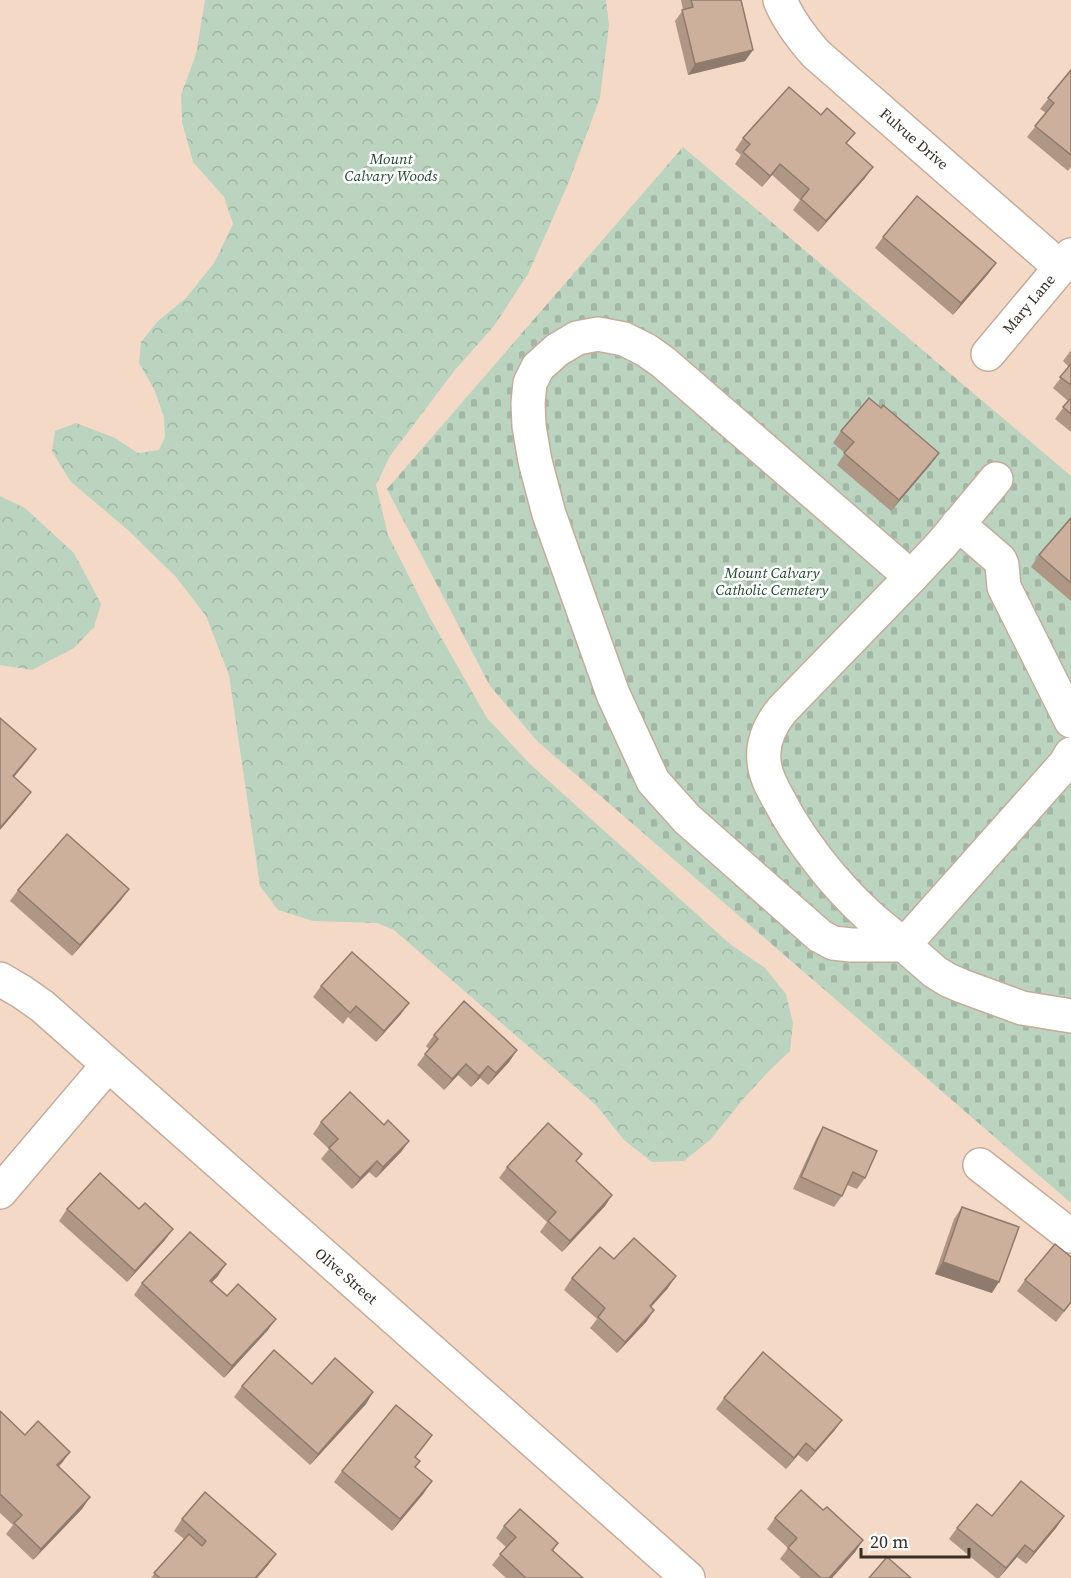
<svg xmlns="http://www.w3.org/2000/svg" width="1071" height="1578" viewBox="0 0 1071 1578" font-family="'Source Serif 4',serif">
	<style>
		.forest { fill: url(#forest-crowns) }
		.cemetery { fill: url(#cemetery-stones) }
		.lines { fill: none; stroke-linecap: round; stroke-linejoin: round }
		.minor-casing { stroke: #c5ac9a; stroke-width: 36 }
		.minor { stroke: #fff; stroke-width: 33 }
		.wall { fill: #af9786 }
		.shaded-wall { fill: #8f7b6d }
		.building { fill: #ccb09c; stroke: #8f7b6d; stroke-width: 1.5 }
		.labels { text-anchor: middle; stroke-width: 5; stroke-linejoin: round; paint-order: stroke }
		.street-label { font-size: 15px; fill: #382e26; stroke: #fff }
		.park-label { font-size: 15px; font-style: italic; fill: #1d4a2b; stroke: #fff }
	</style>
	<defs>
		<pattern id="forest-crowns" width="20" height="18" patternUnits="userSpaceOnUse" patternTransform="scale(1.5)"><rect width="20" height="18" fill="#bad4bf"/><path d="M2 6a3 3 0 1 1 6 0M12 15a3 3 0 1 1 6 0" fill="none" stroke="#a1b6a4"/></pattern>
		<pattern id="cemetery-stones" width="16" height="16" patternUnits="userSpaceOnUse" patternTransform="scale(1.5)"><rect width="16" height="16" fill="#bad4bf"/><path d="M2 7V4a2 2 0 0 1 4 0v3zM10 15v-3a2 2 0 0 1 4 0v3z" fill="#a1b6a4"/></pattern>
	</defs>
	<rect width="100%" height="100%" fill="#f4dac6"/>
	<!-- forest -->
	<g class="forest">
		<polygon points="205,0 606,0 609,25 600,98 568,184 528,274 494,326 455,370 390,456 376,485 388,535 429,616 487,718 530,764 730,944 765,968 786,994 793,1023 790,1051 770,1070 744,1098 711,1139 684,1161 652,1162 624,1140 596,1105 394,930 377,923 313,921 278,910 260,886 229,675 206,616 176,577 129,531 70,481 52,451 55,431 76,423 115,438 138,453 159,450 165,437 164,417 154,389 139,363 141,342 158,321 186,298 214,263 233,224 224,197 193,162 182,122 181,95 196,54"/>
		<polygon points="0,496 25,508 74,553 101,604 94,627 74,648 32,670 0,665"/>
	</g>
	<!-- cemetery -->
	<polygon class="cemetery" points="683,147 1071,476 1071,1203 537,741 490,686 387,489"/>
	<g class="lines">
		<defs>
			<g id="minor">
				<path d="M 780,0 C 788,20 801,37 816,54 L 1060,267"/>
				<polyline points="988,354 1071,255"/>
				<polyline points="958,524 1000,560 1002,565 1004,587 1071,721"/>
				<polyline points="1071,754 1065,764 904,945 935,972 948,980 962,986 1022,1008 1071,1016"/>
				<polyline points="904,945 851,945 833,943 820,936 687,819 653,781 613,694 549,514 535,461 529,426 528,403 530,383 538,367 557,350 577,338 598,334 624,339 646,350 663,362 911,577"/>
				<path d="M 904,945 C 892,935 880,926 869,916 C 834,884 800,841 779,800 C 772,788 765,775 764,761 C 762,742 770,725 782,710 L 911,577 L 942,544 L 996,479"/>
				<polyline points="0,979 22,992 42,1006 688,1578"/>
				<polyline points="980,1165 1071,1236"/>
				<polyline points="0,1192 108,1065"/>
			</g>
		</defs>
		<!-- minor casing -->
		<use href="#minor" class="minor-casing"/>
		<!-- minor -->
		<use href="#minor" class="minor"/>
	</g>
	<!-- wall -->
	<g class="wall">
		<polygon points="681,0 741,0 753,50 745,61 688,75 675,21 683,10"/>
		<polygon points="1071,70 1071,167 1068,171 1027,137 1046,113 1040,109"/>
		<polygon points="743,138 847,144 865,178 818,232 793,210 800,200 772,175 762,187 735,164 741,155 735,150"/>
		<polygon points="883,237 996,263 988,274 953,315 875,248"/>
		<polygon points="1071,350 1071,432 1055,419 1068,401 1053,388 1069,367 1063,361"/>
		<polygon points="841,431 931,464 891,511 837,465 845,453 833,443"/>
		<polygon points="1071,518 1071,601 1031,567 1039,555"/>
		<polygon points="18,890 121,900 72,956 10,901"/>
		<polygon points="321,986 401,1014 376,1042 348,1017 343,1024 313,997"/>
		<polygon points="434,1035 517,1050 509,1062 488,1085 480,1078 471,1087 458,1075 444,1090 417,1065 429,1049 426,1046"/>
		<polygon points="321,1122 384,1125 409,1141 401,1152 376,1178 369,1172 352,1189 321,1159 329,1149 313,1134"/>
		<polygon points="823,1127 865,1178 857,1189 847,1185 842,1196 834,1207 793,1189 816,1139"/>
		<polygon points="577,1162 612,1195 605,1206 562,1252 540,1232 547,1222 499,1178 507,1167"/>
		<polygon points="962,1207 992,1293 935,1274 954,1219"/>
		<polygon points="67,1209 165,1240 127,1282 59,1221"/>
		<polygon points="614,1259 668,1288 651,1307 647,1321 617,1353 590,1328 597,1319 564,1290 572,1278"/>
		<polygon points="218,1276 212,1282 268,1330 224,1378 134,1295 142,1283"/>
		<polygon points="1025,1280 1071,1303 1056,1322 1017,1291"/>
		<polygon points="312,1384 373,1392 366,1404 310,1465 234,1397 242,1386"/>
		<polygon points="724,1398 842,1420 834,1431 807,1462 798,1455 786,1469 716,1409"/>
		<polygon points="0,1411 25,1435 70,1452 58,1466 90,1497 82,1509 33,1560 6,1534 13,1525 0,1513"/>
		<polygon points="424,1446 415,1457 416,1468 424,1493 392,1531 334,1482 342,1471"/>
		<polygon points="823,1510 863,1540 855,1552 832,1578 801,1578 780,1559 788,1548 767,1529 775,1518"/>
		<polygon points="992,1516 1064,1516 1056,1528 1026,1564 1017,1557 999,1578 996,1578 949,1539 957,1528"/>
		<polygon points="182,1519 276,1554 268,1565 257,1578 151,1578 184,1539 174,1531"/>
		<polygon points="504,1526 558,1543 553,1551 583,1578 506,1578 492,1565 506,1547 496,1538"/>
	</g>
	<!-- shaded-wall -->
	<g class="shaded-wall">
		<polygon points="753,50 745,61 688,75 695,64"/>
		<polygon points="780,164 772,175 762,187 770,176"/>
		<polygon points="873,167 865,178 818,232 826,221"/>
		<polygon points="996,263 988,274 953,315 961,303"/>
		<polygon points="939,453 931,464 891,511 899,500"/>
		<polygon points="36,749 28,760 5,788 13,776"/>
		<polygon points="31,792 23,803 0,830 0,828"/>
		<polygon points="129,889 121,900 72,956 80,945"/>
		<polygon points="409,1003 401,1014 376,1042 384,1031"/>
		<polygon points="517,1050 509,1062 488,1085 496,1073"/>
		<polygon points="466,1064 458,1075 444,1090 452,1079"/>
		<polygon points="488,1066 480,1078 471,1087 479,1076"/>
		<polygon points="409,1141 401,1152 376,1178 383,1167"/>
		<polygon points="377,1161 369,1172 352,1189 360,1178"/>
		<polygon points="612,1195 605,1206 562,1252 570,1241"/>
		<polygon points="173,1229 165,1240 127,1282 135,1271"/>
		<polygon points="943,1262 999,1282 992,1293 935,1274"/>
		<polygon points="226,1264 218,1276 202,1292 210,1281"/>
		<polygon points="676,1276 668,1288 642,1317 650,1306"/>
		<polygon points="654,1310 647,1321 617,1353 625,1342"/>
		<polygon points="276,1319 268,1330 224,1378 232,1366"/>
		<polygon points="373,1392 366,1404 310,1465 318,1454"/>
		<polygon points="842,1420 834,1431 807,1462 815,1451"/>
		<polygon points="806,1443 798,1455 786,1469 794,1458"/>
		<polygon points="70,1452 62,1463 49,1476 57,1465"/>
		<polygon points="432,1481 424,1493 392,1531 400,1519"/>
		<polygon points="90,1497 82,1509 33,1560 41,1549"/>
		<polygon points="1064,1516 1056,1528 1026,1564 1034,1552"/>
		<polygon points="863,1540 855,1552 832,1578 829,1578"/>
		<polygon points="1025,1545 1017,1557 999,1578 1006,1568"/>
		<polygon points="276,1554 268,1565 257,1578 255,1578"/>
	</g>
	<!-- building -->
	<g class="building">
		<polygon points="691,0 741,0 753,50 695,64 682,10 693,7"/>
		<polygon points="1071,70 1071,155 1035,126 1054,103 1048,98"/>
		<polygon points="789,87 821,115 827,108 855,133 846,143 873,167 826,221 801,199 809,189 780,164 770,176 743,152 750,144 743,138"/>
		<polygon points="917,196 996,263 961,303 883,237"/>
		<polygon points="1071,364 1071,385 1060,377"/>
		<polygon points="869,398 881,408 883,405 939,453 899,500 844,453 854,442 841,431"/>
		<polygon points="1071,398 1071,414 1063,407"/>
		<polygon points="1071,518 1071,583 1039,555"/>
		<polygon points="0,718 36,749 13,776 31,792 0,828"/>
		<polygon points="67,834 129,889 80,945 18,890"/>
		<polygon points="352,952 409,1003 384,1031 356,1006 350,1013 321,986"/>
		<polygon points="464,1001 517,1050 496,1073 488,1066 479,1076 466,1064 452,1079 425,1054 438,1039 434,1035"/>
		<polygon points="350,1092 384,1125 388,1120 409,1141 383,1167 377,1161 360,1178 329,1148 338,1139 321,1122"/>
		<polygon points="548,1123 582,1154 576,1161 612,1195 570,1241 548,1221 556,1212 507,1167"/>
		<polygon points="823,1127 877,1151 865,1178 853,1172 842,1196 801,1177"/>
		<polygon points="100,1173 139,1209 145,1203 173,1229 135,1271 67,1209"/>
		<polygon points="962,1207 1019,1227 999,1282 943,1262"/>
		<polygon points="190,1232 226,1264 210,1281 227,1296 238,1284 276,1319 232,1366 142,1283"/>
		<polygon points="634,1238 676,1276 650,1306 654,1310 625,1342 598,1317 605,1308 572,1278 600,1247 614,1259"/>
		<polygon points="1055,1244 1071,1257 1071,1302 1064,1311 1025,1280"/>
		<polygon points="274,1350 312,1384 335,1358 373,1392 318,1454 242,1386"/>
		<polygon points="763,1352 842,1420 815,1451 806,1443 794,1458 724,1398"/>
		<polygon points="396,1405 432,1435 415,1457 420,1461 415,1467 432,1481 400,1519 342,1471"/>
		<polygon points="0,1411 25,1435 38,1421 70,1452 57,1465 90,1497 41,1549 14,1523 22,1515 0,1494"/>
		<polygon points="1021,1481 1064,1516 1034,1552 1025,1545 1006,1568 957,1528 977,1504 992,1516"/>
		<polygon points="801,1490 823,1510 827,1507 863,1540 829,1578 821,1578 788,1548 797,1538 775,1518"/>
		<polygon points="205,1492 276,1554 255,1578 160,1578 154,1573 189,1534 202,1546 206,1541 182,1519"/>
		<polygon points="520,1509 558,1543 552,1550 583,1578 526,1578 500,1554 516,1537 504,1526"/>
		<polygon points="887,1557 911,1578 869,1578"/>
	</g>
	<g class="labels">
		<!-- street labels -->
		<g class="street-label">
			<text transform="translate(914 139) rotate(41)" y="5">Fulvue Drive</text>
			<text transform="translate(1029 304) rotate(-50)" y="5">Mary Lane</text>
			<text transform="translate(346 1276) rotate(41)" y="5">Olive Street</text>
		</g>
		<!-- park labels -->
		<g class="park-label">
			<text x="391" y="164">Mount<tspan x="391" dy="17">Calvary Woods</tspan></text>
			<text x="772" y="578">Mount Calvary<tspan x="772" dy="17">Catholic Cemetery</tspan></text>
		</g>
	</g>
	<!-- scale -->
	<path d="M861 1548v9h108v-9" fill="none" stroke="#382e26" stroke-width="3"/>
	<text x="870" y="1548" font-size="18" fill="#382e26" stroke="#ffffff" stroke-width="4.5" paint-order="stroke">20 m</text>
</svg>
